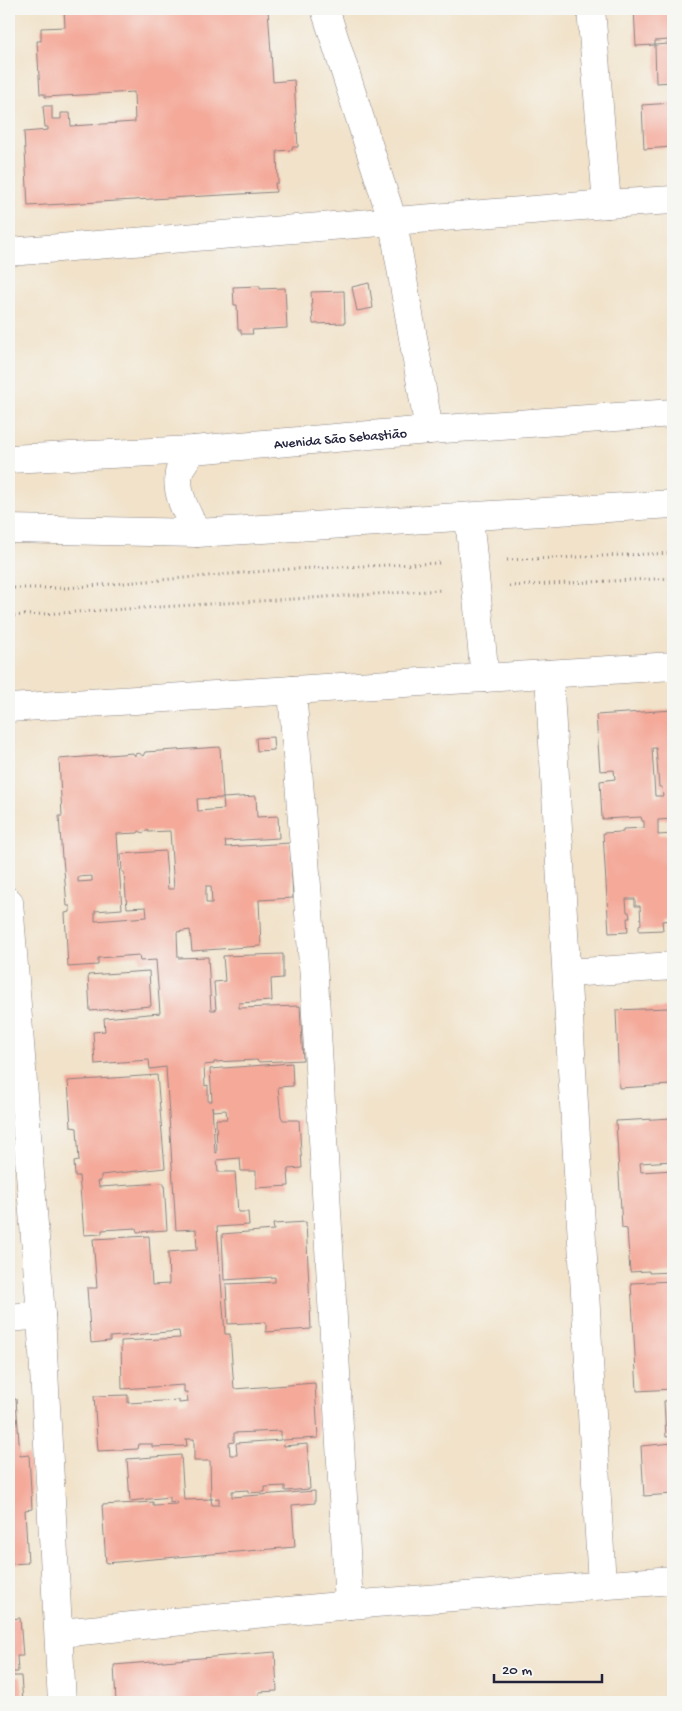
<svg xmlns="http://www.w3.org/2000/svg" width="682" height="1711" viewBox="0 0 682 1711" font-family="'Gochi Hand',sans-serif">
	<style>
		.building { fill: #f4a999; fill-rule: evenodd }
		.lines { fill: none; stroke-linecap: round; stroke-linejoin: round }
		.street-casing { stroke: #8a8282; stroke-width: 29 }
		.primary-casing { stroke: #8a8282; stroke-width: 29 }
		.path { stroke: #8a8282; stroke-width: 3; stroke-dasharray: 1 4; stroke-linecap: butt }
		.street { stroke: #fff; stroke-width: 28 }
		.primary { stroke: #fff; stroke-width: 28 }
		.labels { text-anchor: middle; stroke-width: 4; stroke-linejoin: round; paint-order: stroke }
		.street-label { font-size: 14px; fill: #22223b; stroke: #f6f6f2 }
	</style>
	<rect width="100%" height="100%" fill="#f6f6f2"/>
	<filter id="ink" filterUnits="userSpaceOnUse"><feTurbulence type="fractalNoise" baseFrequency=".02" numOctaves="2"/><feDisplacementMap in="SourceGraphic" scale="10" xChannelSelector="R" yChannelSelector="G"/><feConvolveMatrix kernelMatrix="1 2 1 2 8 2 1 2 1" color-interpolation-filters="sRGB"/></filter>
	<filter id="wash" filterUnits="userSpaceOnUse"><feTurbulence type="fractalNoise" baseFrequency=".0096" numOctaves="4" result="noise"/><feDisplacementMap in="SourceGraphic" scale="20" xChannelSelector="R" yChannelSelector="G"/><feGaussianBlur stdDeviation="1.12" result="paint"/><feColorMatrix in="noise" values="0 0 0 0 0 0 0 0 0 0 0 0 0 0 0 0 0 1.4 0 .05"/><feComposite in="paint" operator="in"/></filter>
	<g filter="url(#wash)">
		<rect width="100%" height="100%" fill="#f1e2c9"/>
		<g id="blocks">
			<!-- building -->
			<g class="building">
				<polygon points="64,9 268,9 273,82 294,80 298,147 292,147 292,150 277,151 278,183 275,183 276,192 28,206 24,132 48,130 48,127 45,127 43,106 52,106 52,119 61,119 61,113 70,113 71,126 135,122 134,92 45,97 45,94 40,94 37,41 41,41 41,28 65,27"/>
				<path d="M 634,9 L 673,9 L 673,82 L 656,83 L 655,45 L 636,46 ZM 669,40 L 669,44 L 655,45 L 655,41 Z"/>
				<polygon points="673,103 673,147 644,149 642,105"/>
				<polygon points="369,283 373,308 357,311 352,287"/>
				<polygon points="260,286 260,289 285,288 287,328 252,330 253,334 241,334 241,330 238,330 237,305 234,305 233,287"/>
				<polygon points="344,291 345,323 313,324 311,292"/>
				<path d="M 673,710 L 673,819 L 658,820 L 658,835 L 673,834 L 673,920 L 662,921 L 663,930 L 639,931 L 639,925 L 641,924 L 640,906 L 635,906 L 635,899 L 626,899 L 627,912 L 629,912 L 630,918 L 627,918 L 628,932 L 609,933 L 603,833 L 623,832 L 623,829 L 644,828 L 644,821 L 642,821 L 641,817 L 602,819 L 600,781 L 615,779 L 614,770 L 600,771 L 596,715 ZM 652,748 L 656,748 L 659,787 L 662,787 L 663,796 L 655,796 Z"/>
				<polygon points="273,737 274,750 257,751 256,738"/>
				<path d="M 220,747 L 223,798 L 197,799 L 198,811 L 224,809 L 223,798 L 256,796 L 257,817 L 278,816 L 279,838 L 225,841 L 226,847 L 290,843 L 293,898 L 259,900 L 261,946 L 192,951 L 190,930 L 177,932 L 178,958 L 208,957 L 211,1010 L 216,1010 L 214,982 L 225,981 L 223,956 L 283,954 L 283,978 L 271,979 L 272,1001 L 239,1003 L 239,1008 L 300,1006 L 303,1060 L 259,1062 L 257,1060 L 214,1062 L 214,1064 L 204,1065 L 205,1086 L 208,1085 L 208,1101 L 212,1101 L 210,1069 L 292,1063 L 293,1086 L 278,1087 L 281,1116 L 283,1120 L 299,1120 L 302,1168 L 288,1169 L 289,1186 L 256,1188 L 256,1171 L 241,1171 L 240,1158 L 217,1160 L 218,1172 L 235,1172 L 238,1212 L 248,1212 L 249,1225 L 217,1227 L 225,1334 L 230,1334 L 234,1389 L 315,1383 L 318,1438 L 283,1440 L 284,1446 L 307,1444 L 310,1489 L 285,1491 L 285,1486 L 265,1487 L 265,1492 L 248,1493 L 248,1490 L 232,1491 L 232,1497 L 315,1491 L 315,1503 L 292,1505 L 295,1547 L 106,1563 L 102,1505 L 153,1502 L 153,1505 L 177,1504 L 176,1501 L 170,1502 L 170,1497 L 130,1501 L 127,1459 L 181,1455 L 184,1500 L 211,1499 L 212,1505 L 219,1505 L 219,1498 L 211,1499 L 210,1461 L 194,1461 L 194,1439 L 186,1439 L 187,1446 L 152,1447 L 152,1444 L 139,1444 L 138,1449 L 98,1451 L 94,1396 L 128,1395 L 128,1403 L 179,1400 L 179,1403 L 188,1402 L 187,1392 L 184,1392 L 184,1385 L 122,1389 L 121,1341 L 180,1338 L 179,1331 L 110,1337 L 110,1341 L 91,1343 L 87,1288 L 97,1288 L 93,1239 L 149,1236 L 152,1285 L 169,1284 L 168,1252 L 197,1250 L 196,1229 L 176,1230 L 166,1067 L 150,1069 L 149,1060 L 95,1064 L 93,1032 L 105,1031 L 104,1018 L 160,1013 L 156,960 L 140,961 L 139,955 L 98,958 L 98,965 L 68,967 L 65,913 L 70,912 L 70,906 L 67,906 L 63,858 L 62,858 L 59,816 L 62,816 L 59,759 L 133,753 L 135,756 L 135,754 L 139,753 L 143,756 L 145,752 ZM 148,830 L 148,832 L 170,831 L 174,889 L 168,889 L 165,851 L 121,854 L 122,872 L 124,872 L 127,908 L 146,907 L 147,917 L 95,921 L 95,911 L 122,909 L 117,834 L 138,833 L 139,831 L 143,833 ZM 92,876 L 92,881 L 78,882 L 78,877 ZM 206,886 L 211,886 L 212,903 L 206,903 ZM 212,1106 L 213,1111 L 226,1110 L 227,1119 L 216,1119 L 217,1153 L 215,1152 ZM 281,1431 L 281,1440 L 236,1443 L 237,1455 L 230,1455 L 229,1443 L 234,1442 L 234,1433 Z"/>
				<polygon points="149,971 151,1006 90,1011 88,975"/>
				<polygon points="668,1008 673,1008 673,1023 669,1023 672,1085 619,1088 616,1010"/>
				<polygon points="157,1075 165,1168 101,1175 101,1181 98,1181 99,1187 164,1183 167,1230 137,1232 136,1228 102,1230 102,1234 84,1235 79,1176 75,1176 74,1162 79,1161 77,1128 71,1127 68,1081"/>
				<polygon points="673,1118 673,1161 640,1163 641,1172 673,1170 673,1272 649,1273 649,1271 630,1272 627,1229 622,1228 616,1121"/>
				<polygon points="306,1222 311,1329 266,1332 266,1322 228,1324 226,1284 275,1282 275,1277 224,1280 222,1234 274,1230 273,1224"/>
				<polygon points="673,1281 673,1389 637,1391 631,1283"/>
				<polygon points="16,1399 20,1456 29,1455 32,1509 25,1510 28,1563 9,1564 9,1400"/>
				<polygon points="673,1400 673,1436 666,1437 664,1401"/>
				<polygon points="673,1443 673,1494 644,1496 641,1446"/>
				<polygon points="20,1618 23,1656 17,1656 18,1672 9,1672 9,1619"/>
				<polygon points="275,1652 277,1691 259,1692 259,1698 213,1702 116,1702 114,1665"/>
				<polygon points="9,1676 21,1676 23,1702 9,1702"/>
			</g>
		</g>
	</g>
	<g filter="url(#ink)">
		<use href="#blocks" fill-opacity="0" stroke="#8a8282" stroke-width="1"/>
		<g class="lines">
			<defs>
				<g id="street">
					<polyline points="325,9 393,222 429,430"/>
					<polyline points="591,9 607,204"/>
					<polyline points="9,252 607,204 673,200"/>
					<polyline points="469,517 485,678"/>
					<polyline points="549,674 602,1585"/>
					<polyline points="292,690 314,978 349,1605"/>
					<polyline points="9,708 673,666"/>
					<polyline points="9,902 41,1315 62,1702"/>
					<polyline points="567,973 673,966"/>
					<polyline points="9,1318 41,1315"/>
					<polyline points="60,1633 349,1605 673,1580"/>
				</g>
				<g id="primary">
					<path d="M 193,450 C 188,457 181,464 179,473 C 175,493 188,516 197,533"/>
					<path id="s1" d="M 9,459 L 193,450 L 429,430 L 673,413"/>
					<polyline points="9,529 197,533 673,504"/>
				</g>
			</defs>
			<!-- street casing -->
			<use href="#street" class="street-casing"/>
			<!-- primary casing -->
			<use href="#primary" class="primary-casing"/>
			<!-- path -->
			<g class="path">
				<polyline points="507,560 673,553"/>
				<polyline points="509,586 673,578"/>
				<polyline points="9,588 65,588 290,569 440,563"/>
				<polyline points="9,616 443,590"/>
			</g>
			<!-- street -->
			<use href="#street" class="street"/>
			<!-- primary -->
			<use href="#primary" class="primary"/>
		</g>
	</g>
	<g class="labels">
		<!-- street labels -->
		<g class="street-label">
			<text dy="5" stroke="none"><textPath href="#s1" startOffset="332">Avenida São Sebastião</textPath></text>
		</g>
	</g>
	<!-- margin -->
	<rect width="682" height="1711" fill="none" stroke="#f6f6f2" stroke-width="30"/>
	<!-- scale -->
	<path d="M494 1674v8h108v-8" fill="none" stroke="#22223b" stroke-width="2.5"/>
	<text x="502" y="1674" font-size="15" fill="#22223b" stroke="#f6f6f2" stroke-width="4" paint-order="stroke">20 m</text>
</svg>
